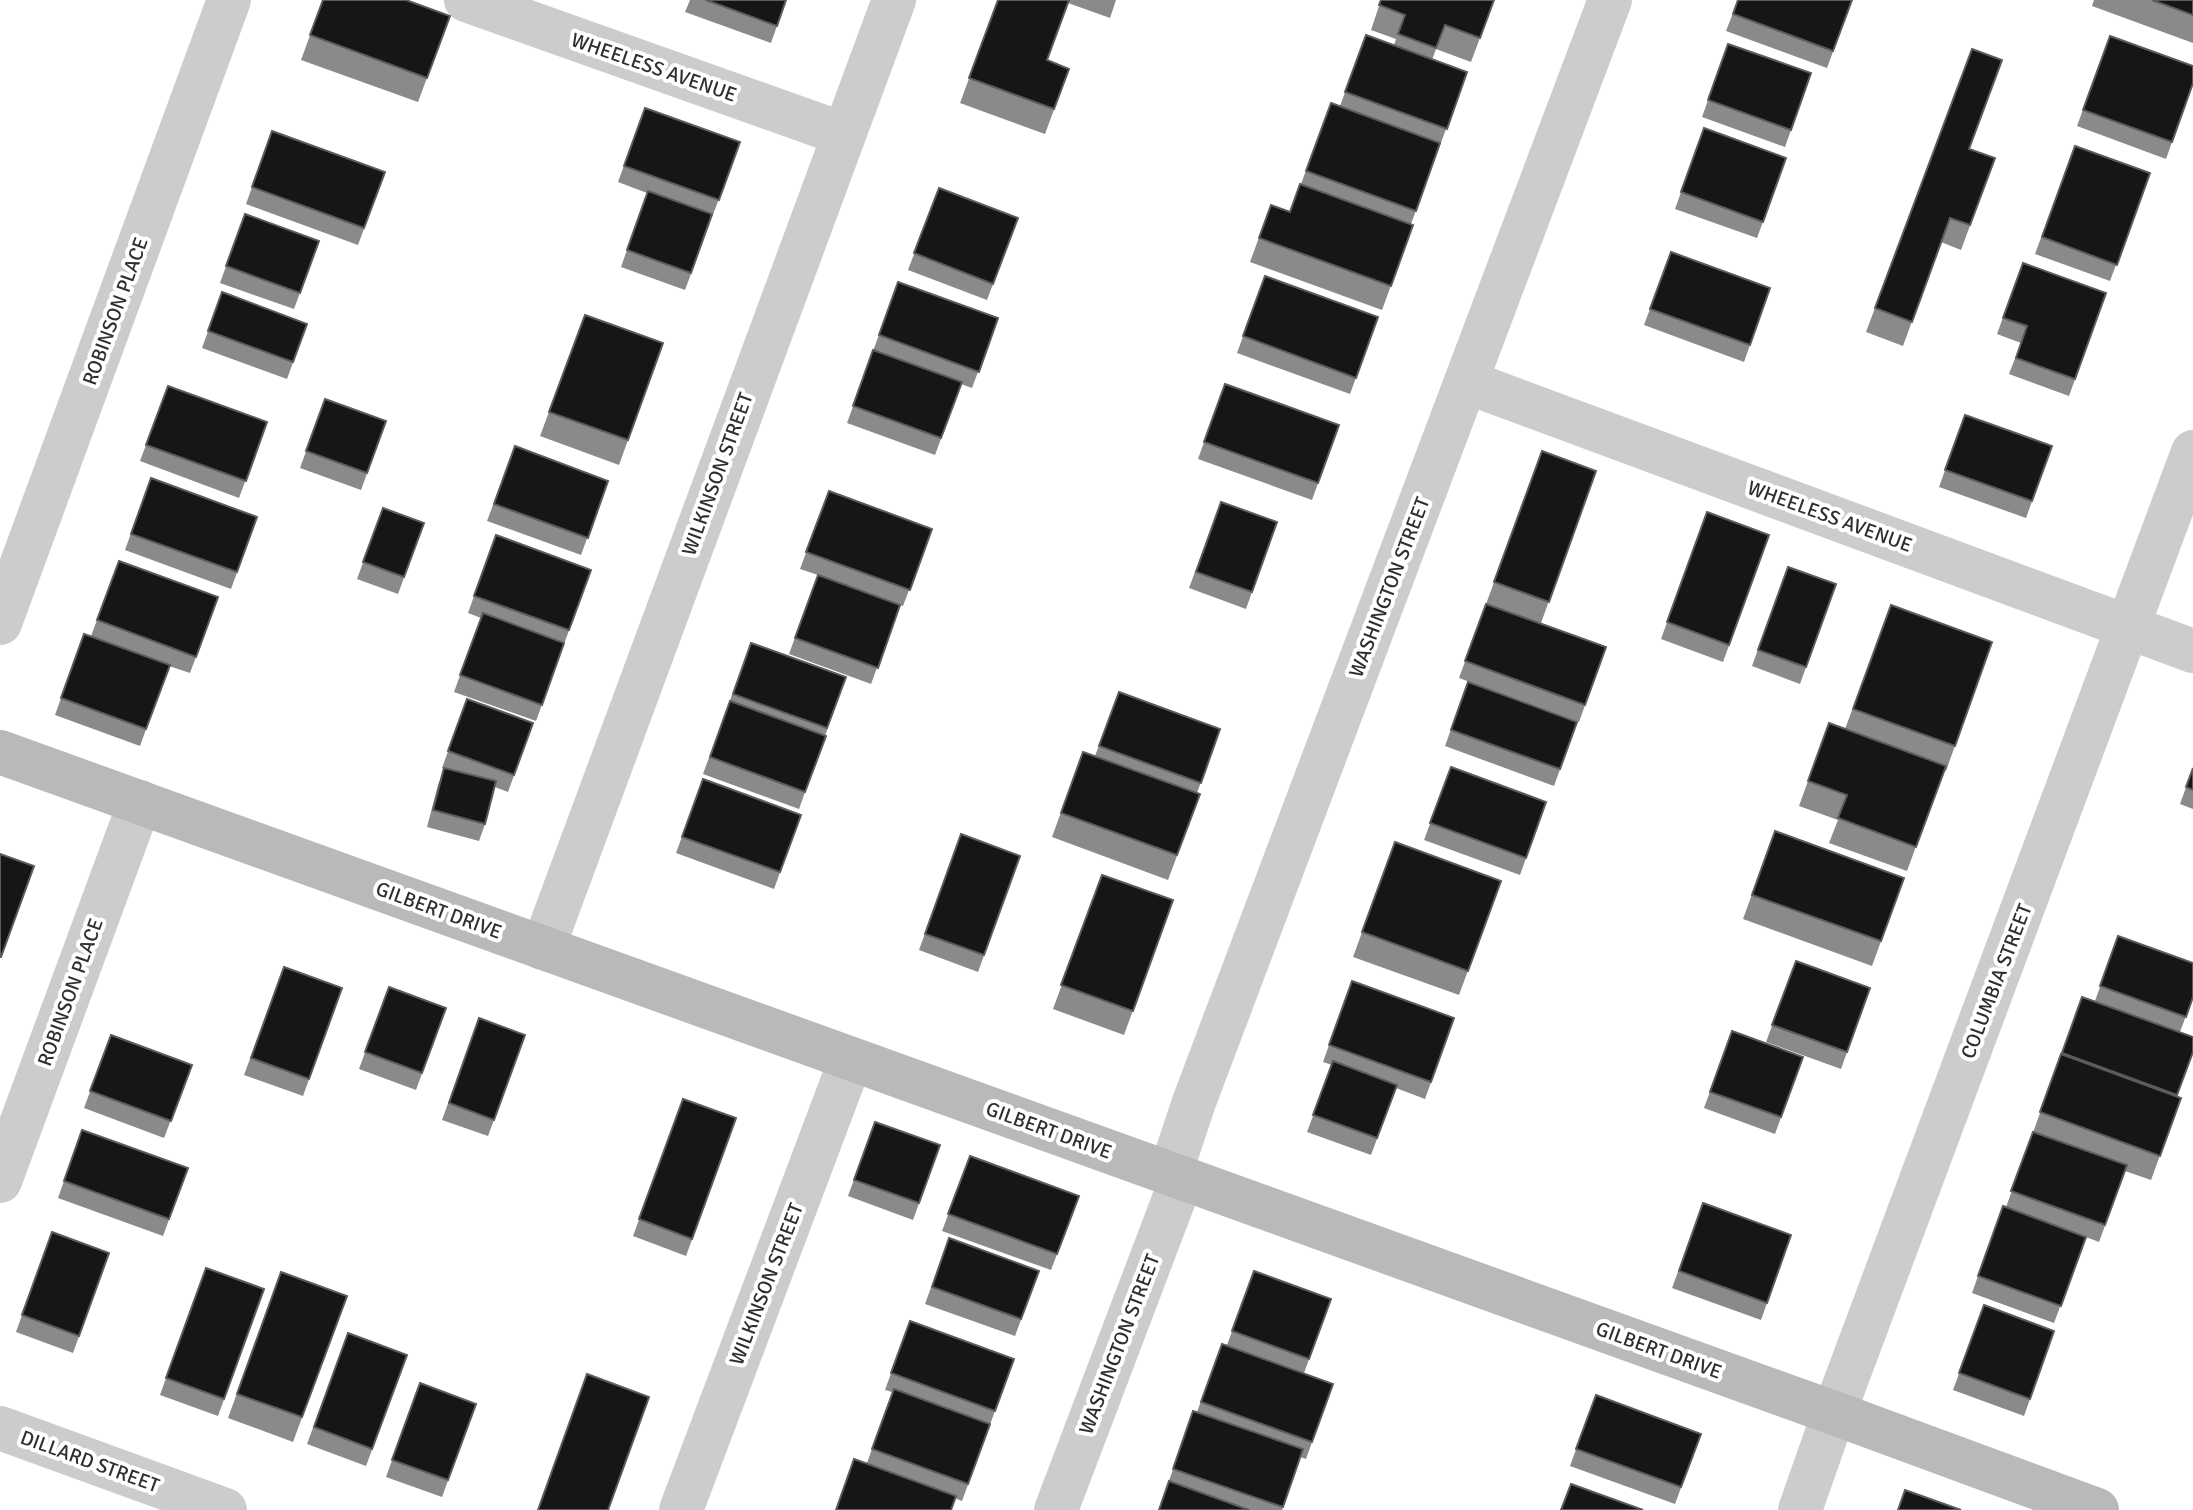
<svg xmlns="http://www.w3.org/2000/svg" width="2193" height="1510" viewBox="0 0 2193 1510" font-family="Signika,sans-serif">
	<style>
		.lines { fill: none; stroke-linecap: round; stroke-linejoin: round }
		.street { stroke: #ccc; stroke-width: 44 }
		.secondary { stroke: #b9b9b9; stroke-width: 44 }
		.wall { fill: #8a8a8a }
		.building { fill: #161616; stroke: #5c5c5c; stroke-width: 2 }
		.labels { text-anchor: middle; stroke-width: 8; stroke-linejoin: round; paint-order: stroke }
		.street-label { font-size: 20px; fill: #2f2f2f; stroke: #fff }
	</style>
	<rect width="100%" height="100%" fill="#fff"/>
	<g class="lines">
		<!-- street -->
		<g class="street">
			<polyline points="466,0 843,134"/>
			<polyline points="1467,382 2193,651"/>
			<polyline points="0,623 229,0"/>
			<polyline points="543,948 894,0"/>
			<polyline points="1170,1174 1194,1102 1610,0"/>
			<polyline points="0,1181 140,802"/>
			<polyline points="0,1428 225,1510"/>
			<polyline points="681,1510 851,1059"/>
			<polyline points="1056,1510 1182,1178"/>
			<polyline points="1800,1510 1834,1413 2193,452"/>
		</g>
		<!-- secondary -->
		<polyline class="secondary" points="0,752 1834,1413 2097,1510"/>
	</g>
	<!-- wall -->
	<g class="wall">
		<polygon points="323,0 450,16 418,102 301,60"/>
		<polygon points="690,0 786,0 771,43 685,12"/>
		<polygon points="998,0 1116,0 1110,18 1068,3 1047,60 1069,69 1045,134 960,103"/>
		<polygon points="1381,0 1494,0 1471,62 1436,49 1432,60 1467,72 1411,224 1413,225 1382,310 1250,262 1271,205 1290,212 1301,184 1331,103 1340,106 1366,35 1394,45 1396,39 1371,30"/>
		<polygon points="1738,0 1852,0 1827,68 1726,31"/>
		<polygon points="2094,0 2193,0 2193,43 2092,6"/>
		<polygon points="2110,36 2193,83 2166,159 2077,126"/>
		<polygon points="1728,44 1811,73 1785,147 1702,117"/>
		<polygon points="1972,49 1970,149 1995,158 1961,250 1941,242 1903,346 1866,332"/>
		<polygon points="645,108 740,142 685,290 621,267 647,193 618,182"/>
		<polygon points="1704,128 1786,158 1757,238 1675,209"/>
		<polygon points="272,131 385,172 358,245 246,204"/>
		<polygon points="2075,146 2150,173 2110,281 2035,254"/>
		<polygon points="939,188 1018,218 987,300 908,270"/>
		<polygon points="245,214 319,241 294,309 220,283"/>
		<polygon points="1671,252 1770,288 1744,362 1644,325"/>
		<polygon points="2023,263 2106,293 2069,396 2009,374 2021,343 1997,334"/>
		<polygon points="1265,276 1378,317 1350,394 1237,353"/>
		<polygon points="898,282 998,318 972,388 961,384 935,455 847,423"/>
		<polygon points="222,292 307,324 287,379 202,348"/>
		<polygon points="585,315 663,343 619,465 540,436"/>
		<polygon points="1225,384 1339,425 1312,500 1198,459"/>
		<polygon points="168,386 267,422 239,498 140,461"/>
		<polygon points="325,399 386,421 361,490 300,468"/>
		<polygon points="1965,415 2052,446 2026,518 1939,487"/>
		<polygon points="515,446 608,481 581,555 487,521"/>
		<polygon points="1542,451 1596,471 1541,623 1606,647 1579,722 1459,678"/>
		<polygon points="151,478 257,517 231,589 125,550"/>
		<polygon points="829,491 932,529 903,606 900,605 871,684 789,654 818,575 800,569"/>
		<polygon points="1221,502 1277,522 1246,609 1189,588"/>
		<polygon points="383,508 424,523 398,594 357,579"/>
		<polygon points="1707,512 1769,535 1723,662 1661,639"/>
		<polygon points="496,535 591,570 536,721 454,692 481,618 468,613"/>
		<polygon points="119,561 218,597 190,673 169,666 140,746 55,715 84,634 91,636"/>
		<polygon points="1788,567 1836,584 1800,684 1752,666"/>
		<polygon points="1891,605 1992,642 1946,771 1944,770 1907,871 1829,843 1838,820 1799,806 1829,723 1845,729"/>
		<polygon points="751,643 846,677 799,809 703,774"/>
		<polygon points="1468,682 1577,722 1554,786 1445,746"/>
		<polygon points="1119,692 1220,729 1197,793 1200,794 1168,880 1052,837 1083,752 1095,756"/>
		<polygon points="467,699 533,723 508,792 495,787 485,824 479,841 427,827 438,785 444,769 442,768"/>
		<polygon points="1451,767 1546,802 1520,875 1424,840"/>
		<polygon points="2193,768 2193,809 2180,804"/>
		<polygon points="703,779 801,815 774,889 676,853"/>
		<polygon points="1775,831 1904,878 1872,966 1743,919"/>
		<polygon points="961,834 1020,856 978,972 919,950"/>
		<polygon points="1395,842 1501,881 1459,995 1353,957"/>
		<polygon points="1102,875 1173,900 1124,1035 1053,1009"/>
		<polygon points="2118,936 2193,997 2180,1032 2193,1052 2177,1096 2181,1098 2151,1180 2125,1171 2099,1242 2086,1237 2054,1323 1972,1293 2003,1206 2006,1207 2082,997 2095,1001"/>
		<polygon points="1796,961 1870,988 1841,1069 1766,1042"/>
		<polygon points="284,967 342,988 303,1096 244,1075"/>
		<polygon points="1352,981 1454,1018 1425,1099 1396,1088 1371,1155 1307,1132 1332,1065 1323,1062"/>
		<polygon points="389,987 446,1008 416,1090 359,1069"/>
		<polygon points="479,1018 525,1035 488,1136 442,1120"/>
		<polygon points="1732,1031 1803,1057 1775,1134 1704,1108"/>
		<polygon points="111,1035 192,1065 164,1138 84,1108"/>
		<polygon points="683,1099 736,1118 686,1256 633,1236"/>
		<polygon points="875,1122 940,1145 913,1220 848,1196"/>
		<polygon points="82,1130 188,1168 163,1236 58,1198"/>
		<polygon points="970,1156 1079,1196 1051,1270 942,1231"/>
		<polygon points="1703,1203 1791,1235 1761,1320 1672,1288"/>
		<polygon points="52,1232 109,1253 73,1353 16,1332"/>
		<polygon points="949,1238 1039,1271 1015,1336 925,1304"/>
		<polygon points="206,1268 264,1289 218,1416 160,1395"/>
		<polygon points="1254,1271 1331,1299 1304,1373 1333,1384 1306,1459 1300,1457 1282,1510 1159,1510 1193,1411 1197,1412 1222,1344 1227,1345"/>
		<polygon points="281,1272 347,1296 293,1442 228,1418"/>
		<polygon points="1984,1305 2054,1331 2024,1416 1953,1390"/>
		<polygon points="910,1321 1014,1359 962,1501 867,1463 892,1392 885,1390"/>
		<polygon points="348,1333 407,1355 366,1466 307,1444"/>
		<polygon points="420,1383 476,1404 442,1497 386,1477"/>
		<polygon points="1596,1395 1701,1434 1675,1504 1570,1466"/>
	</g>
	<!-- building -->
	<g class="building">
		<polygon points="323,0 406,0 450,16 427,78 310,35"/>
		<polygon points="706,0 786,0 777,26"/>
		<polygon points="998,0 1069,0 1047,60 1069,69 1054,109 969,78"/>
		<polygon points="1381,0 1494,0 1480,38 1445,25 1436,48 1398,34 1405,15 1379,5"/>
		<polygon points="1738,0 1852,0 1833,51 1733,14"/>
		<polygon points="2152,0 2193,0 2193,15"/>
		<polygon points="1366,35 1467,72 1447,129 1345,92"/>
		<polygon points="2110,36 2193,66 2193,83 2172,142 2083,110"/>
		<polygon points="1728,44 1811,73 1791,130 1708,100"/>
		<polygon points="1972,49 2002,60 1969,149 1995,158 1970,225 1950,218 1912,322 1875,308"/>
		<polygon points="1331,103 1440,143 1416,211 1306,171"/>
		<polygon points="645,108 740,142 719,200 624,166"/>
		<polygon points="1704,128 1786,158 1763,222 1681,192"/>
		<polygon points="272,131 385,172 364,228 252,187"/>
		<polygon points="2075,146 2150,173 2117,265 2042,237"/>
		<polygon points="1300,184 1413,225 1391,286 1259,238 1271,205 1290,212"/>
		<polygon points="939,188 1018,218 993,284 914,253"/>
		<polygon points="648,191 712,214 691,273 627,250"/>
		<polygon points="245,214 319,241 300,293 226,266"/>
		<polygon points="1671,252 1770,288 1750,345 1650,309"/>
		<polygon points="2023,263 2106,293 2075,379 2016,358 2027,326 2003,318"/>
		<polygon points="1265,276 1378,317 1356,378 1243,336"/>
		<polygon points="898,282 998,318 979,372 879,335"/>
		<polygon points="222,292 307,324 293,362 208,331"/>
		<polygon points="585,315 663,343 628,440 549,412"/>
		<polygon points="873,350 962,382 941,438 853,406"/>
		<polygon points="1225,384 1339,425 1318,483 1204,442"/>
		<polygon points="168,386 267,422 246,481 146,445"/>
		<polygon points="325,399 386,421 367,473 306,451"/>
		<polygon points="1965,415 2052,446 2032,501 1945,470"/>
		<polygon points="515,446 608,481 588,538 494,504"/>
		<polygon points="1542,451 1596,471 1549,602 1494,582"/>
		<polygon points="151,478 257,517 237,572 131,534"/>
		<polygon points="829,491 932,529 910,590 806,552"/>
		<polygon points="1221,502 1277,522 1252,592 1196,572"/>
		<polygon points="383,508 424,523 404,577 363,562"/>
		<polygon points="1707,512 1769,535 1729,645 1667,622"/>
		<polygon points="496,535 591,570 569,630 474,596"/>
		<polygon points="119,561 218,597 196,657 97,620"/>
		<polygon points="1788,567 1836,584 1806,667 1758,650"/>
		<polygon points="818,575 900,605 878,668 795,638"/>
		<polygon points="1486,604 1606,647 1585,705 1465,661"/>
		<polygon points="1891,605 1992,642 1955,746 1853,709"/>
		<polygon points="483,613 564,643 542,705 460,675"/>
		<polygon points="84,634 170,665 146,729 61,698"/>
		<polygon points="751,643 846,677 827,728 733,694"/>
		<polygon points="1468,682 1577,722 1560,769 1451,730"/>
		<polygon points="1119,692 1220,729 1201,783 1099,746"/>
		<polygon points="467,699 533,723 514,775 448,751"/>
		<polygon points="730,701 826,736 805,792 710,757"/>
		<polygon points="1829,723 1946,766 1916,847 1838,818 1847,795 1808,781"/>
		<polygon points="1083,752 1200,794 1177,855 1061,813"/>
		<polygon points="1451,767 1546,802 1526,858 1430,823"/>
		<polygon points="444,768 496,781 485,824 433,810"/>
		<polygon points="2193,768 2193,790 2186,787"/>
		<polygon points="703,779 801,815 780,872 682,837"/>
		<polygon points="1775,831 1904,878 1881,941 1752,895"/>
		<polygon points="961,834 1020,856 984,955 925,934"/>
		<polygon points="1395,842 1501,881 1468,971 1362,932"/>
		<polygon points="0,854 34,866 1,957 0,957"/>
		<polygon points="1102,875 1173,900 1133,1011 1061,985"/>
		<polygon points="2118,936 2193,963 2193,997 2186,1017 2100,986"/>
		<polygon points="1796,961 1870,988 1847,1052 1772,1025"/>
		<polygon points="284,967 342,988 309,1079 251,1058"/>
		<polygon points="1352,981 1454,1018 1431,1082 1329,1045"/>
		<polygon points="389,987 446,1008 422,1073 365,1052"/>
		<polygon points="2082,997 2193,1037 2193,1052 2177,1095 2062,1053"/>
		<polygon points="479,1018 525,1035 494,1120 449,1103"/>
		<polygon points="1732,1031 1803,1057 1781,1117 1710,1092"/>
		<polygon points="111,1035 192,1065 171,1121 90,1091"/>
		<polygon points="2061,1054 2181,1098 2160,1156 2040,1112"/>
		<polygon points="1333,1061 1397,1085 1377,1138 1313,1115"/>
		<polygon points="683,1099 736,1118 692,1239 639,1219"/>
		<polygon points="875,1122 940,1145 919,1203 854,1180"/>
		<polygon points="82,1130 188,1168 169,1219 64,1181"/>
		<polygon points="2033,1132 2127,1165 2105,1225 2011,1191"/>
		<polygon points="970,1156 1079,1196 1057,1254 948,1214"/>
		<polygon points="1703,1203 1791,1235 1767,1303 1679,1271"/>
		<polygon points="2003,1206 2086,1237 2061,1306 1978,1276"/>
		<polygon points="52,1232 109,1253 79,1336 22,1315"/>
		<polygon points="949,1238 1039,1271 1021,1319 932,1287"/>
		<polygon points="206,1268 264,1289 224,1399 166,1378"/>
		<polygon points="1254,1271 1331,1299 1309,1359 1232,1331"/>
		<polygon points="281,1272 347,1296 302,1417 237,1394"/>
		<polygon points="1984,1305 2054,1331 2030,1399 1959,1373"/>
		<polygon points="910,1321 1014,1359 995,1411 891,1373"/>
		<polygon points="348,1333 407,1355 372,1449 314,1427"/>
		<polygon points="1222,1344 1333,1384 1312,1442 1201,1402"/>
		<polygon points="587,1374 649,1397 608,1510 538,1510"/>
		<polygon points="420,1383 476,1404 448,1480 392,1460"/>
		<polygon points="894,1389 990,1424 968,1484 872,1449"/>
		<polygon points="1596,1395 1701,1434 1681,1487 1576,1449"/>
		<polygon points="1193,1411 1303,1449 1283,1507 1173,1469"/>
		<polygon points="854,1459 956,1496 951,1510 836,1510"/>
		<polygon points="1169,1481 1249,1510 1159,1510"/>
		<polygon points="1571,1484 1643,1510 1561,1510"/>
		<polygon points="1905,1490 1961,1510 1898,1510"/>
	</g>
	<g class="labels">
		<!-- street labels -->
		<g class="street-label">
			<text transform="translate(654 67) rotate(19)" y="7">WHEELESS AVENUE</text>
			<text transform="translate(115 311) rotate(-70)" y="7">ROBINSON PLACE</text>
			<text transform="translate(717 474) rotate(-70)" y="7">WILKINSON STREET</text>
			<text transform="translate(1830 516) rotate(20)" y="7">WHEELESS AVENUE</text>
			<text transform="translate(1389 587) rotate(-69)" y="7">WASHINGTON STREET</text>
			<text transform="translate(439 910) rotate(20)" y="7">GILBERT DRIVE</text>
			<text transform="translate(1996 981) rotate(-69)" y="7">COLUMBIA STREET</text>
			<text transform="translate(70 992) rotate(-70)" y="7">ROBINSON PLACE</text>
			<text transform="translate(1049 1130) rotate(20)" y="7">GILBERT DRIVE</text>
			<text transform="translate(766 1284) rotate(-69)" y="7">WILKINSON STREET</text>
			<text transform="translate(1119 1344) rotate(-69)" y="7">WASHINGTON STREET</text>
			<text transform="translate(1659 1350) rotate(20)" y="7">GILBERT DRIVE</text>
			<text transform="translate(90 1461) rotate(20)" y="7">DILLARD STREET</text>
		</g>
	</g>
</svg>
